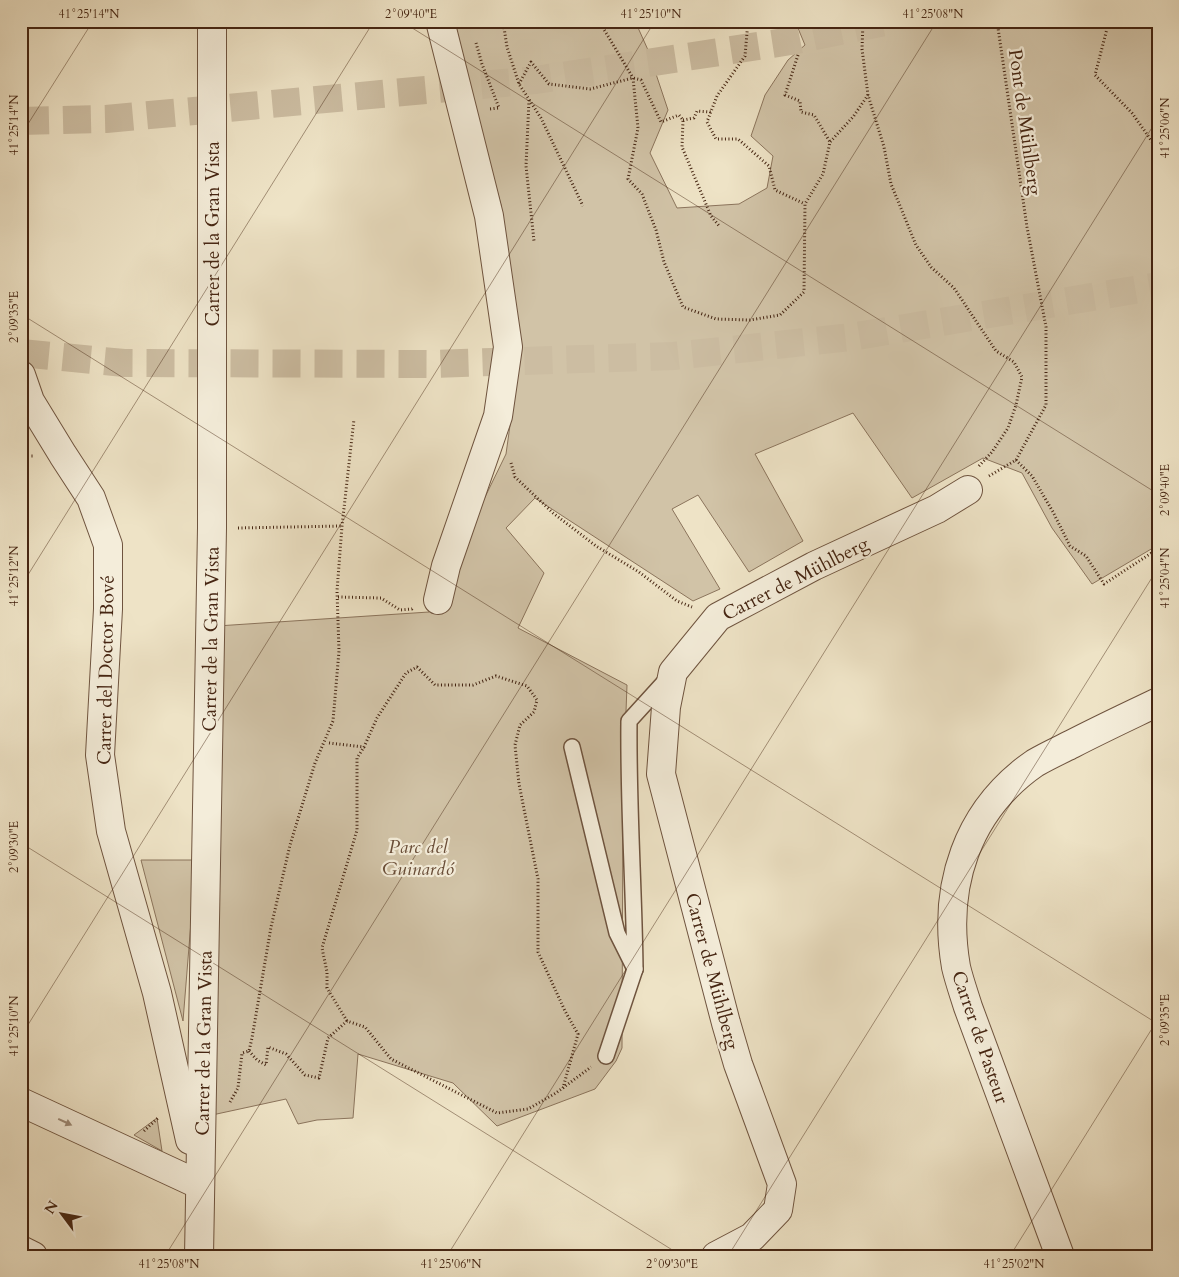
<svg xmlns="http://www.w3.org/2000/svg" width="1179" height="1277" viewBox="0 0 1179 1277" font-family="Cardo,serif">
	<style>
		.green { fill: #d1c3a7; stroke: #8b745c }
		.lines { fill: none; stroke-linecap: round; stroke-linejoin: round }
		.primary-tunnel { stroke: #ccbda2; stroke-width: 28; stroke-dasharray: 28 14; stroke-linecap: butt }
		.service-casing { stroke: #6f543f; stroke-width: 18 }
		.minor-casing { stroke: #6f543f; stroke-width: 30 }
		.path { stroke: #452512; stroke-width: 3; stroke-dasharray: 1 2.5; stroke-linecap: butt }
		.service { stroke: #f4edda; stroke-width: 15 }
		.minor { stroke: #f4edda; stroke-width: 28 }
		.oneway { fill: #9c8976 }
		.ticks { fill: none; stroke: #452512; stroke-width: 1; stroke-opacity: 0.45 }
		.labels { text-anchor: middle; stroke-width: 4.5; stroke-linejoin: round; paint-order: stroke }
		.street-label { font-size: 19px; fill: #452512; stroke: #f4edda }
		.park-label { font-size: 19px; font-style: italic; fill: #684c37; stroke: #f4edda }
		.neatline { fill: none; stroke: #452512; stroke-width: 2 }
		.ticks-label { font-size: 12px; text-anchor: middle; fill: #452512 }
	</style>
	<rect width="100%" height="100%" fill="#eee3c6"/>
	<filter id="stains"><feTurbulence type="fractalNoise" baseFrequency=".004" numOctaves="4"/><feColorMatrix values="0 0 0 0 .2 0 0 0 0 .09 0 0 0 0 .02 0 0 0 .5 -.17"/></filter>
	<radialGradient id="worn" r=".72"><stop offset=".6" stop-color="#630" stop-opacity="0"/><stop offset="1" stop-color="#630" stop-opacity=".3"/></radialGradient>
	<!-- green -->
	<g class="green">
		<polygon points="450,21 635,21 648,50 668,110 650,153 677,208 739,204 767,188 773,156 751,136 765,95 788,60 805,45 795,21 1158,21 1158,545 1092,584 1052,528 1022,473 983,458 912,498 853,413 755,454 803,541 749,572 698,495 672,509 720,589 693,601 535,498 506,528 544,573 518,628 627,685 623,791 622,1048 616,1061 595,1089 497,1126 453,1083 358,1054 353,1118 317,1120 298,1124 286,1099 212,1115 217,626 429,612 506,454 519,361 501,205"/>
		<polygon points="141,860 196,860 183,1021"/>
		<polygon points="157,1118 162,1151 134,1135"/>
	</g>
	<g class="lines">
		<!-- primary-tunnel -->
		<g class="primary-tunnel">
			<polyline points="21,121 106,119 536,80 791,41 890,21"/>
			<polyline points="21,353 124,363 432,364 674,356 851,337 1158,286"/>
		</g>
		<defs>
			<g id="service">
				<path d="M 572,747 L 617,933 L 635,969 C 634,887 628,804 629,721 L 669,677"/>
				<polyline points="606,1056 635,969"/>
			</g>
			<g id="minor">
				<polyline points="21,375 30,401 63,455 91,498 108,545 108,609 100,755 111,831 157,993 190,1140"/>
				<polyline points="438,600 446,566 498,416 508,347 489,216 440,21"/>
				<polyline points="21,1102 200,1185"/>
				<polyline points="21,1250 33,1256"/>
				<polyline points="199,1256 212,528 212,21"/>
				<polyline points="716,1256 752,1237 778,1210 782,1184 738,1064 726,1023 661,774 666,707 673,672 718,617 814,566 937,509 968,490"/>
				<path d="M 1060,1256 L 968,1007 C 964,994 959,980 956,967 C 942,886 967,810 1035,763 C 1047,756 1060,750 1072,744 C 1101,729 1129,716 1158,702"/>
			</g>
		</defs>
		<!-- service casing -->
		<use href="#service" class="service-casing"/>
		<!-- minor casing -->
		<use href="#minor" class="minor-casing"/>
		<!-- path -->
		<g class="path">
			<polyline points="503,21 507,47 519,84 541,118 583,206"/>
			<polyline points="599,21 633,78 638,128 628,179 642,194 656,230 664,262 683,307 716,319 750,320 780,315 804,292 805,204 823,174 830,142 853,117 868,95"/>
			<polyline points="748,21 745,56 717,96 707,122 716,139 738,139 769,166 775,190 805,204"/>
			<polyline points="863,21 862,49 868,95 884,147 891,184 916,245 931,267 954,288 996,351 1014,362 1022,377 1016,405 1008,428 992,452 978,467"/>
			<polyline points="1109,21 1095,75 1132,113 1158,150"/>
			<polyline points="476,43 482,64 499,108 489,109"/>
			<polyline points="798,55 785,95 800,101 801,112 814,115 830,142"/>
			<polyline points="519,84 531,62 549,84 590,89 633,78 641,80 661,122 679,115 683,120 682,147 711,216 720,227"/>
			<polyline points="529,100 526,166 534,241"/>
			<polyline points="683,120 694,118 697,111 711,112"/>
			<polyline points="21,456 33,456"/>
			<polyline points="1016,460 1032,476 1053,512 1070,546 1086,556 1104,584 1153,552 1158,554"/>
			<polyline points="511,463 515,477 553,513 596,546 639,572 677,601 692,607"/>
			<polyline points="989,476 1016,460 1046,405 1046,327 1027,227 997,21"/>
			<polyline points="238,528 342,526"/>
			<polyline points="338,597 381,598 400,610 412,609 413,608"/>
			<polyline points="329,743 364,747 377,718 406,673 417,667 435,685 473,685 496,676 527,686 537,700 534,712 520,725 515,745 519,784 538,879 538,952 565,1011 578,1034 563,1088"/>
			<polyline points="347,1021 327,988 327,972 322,948 357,830 357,758 364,747"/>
			<polyline points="249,1051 257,1060 266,1065 268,1047 286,1054 305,1075 319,1078 328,1038 347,1021 365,1027 391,1059 497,1113 528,1109 556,1093 591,1067"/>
			<polyline points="230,1102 238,1088 242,1053 249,1051 252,1038 271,927 290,845 315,763 333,721 339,651 337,591 342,526 354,419"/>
			<polyline points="144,1131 158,1118"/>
		</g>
		<!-- service -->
		<use href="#service" class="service"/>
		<!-- minor -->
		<use href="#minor" class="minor"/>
	</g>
	<!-- one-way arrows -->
	<defs><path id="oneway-solid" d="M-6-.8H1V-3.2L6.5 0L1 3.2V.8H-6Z" transform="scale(1.25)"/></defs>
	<use class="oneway" href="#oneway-solid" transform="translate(65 1122) rotate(25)"/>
	<!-- ticks -->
	<path class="ticks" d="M 401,21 L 1158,494M 21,135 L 93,21M 21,314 L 1158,1024M 21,586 L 374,21M 21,843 L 682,1256M 21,1036 L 655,21M 165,1256 L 937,21M 447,1256 L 1158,118M 728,1256 L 1158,568M 1010,1256 L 1158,1019"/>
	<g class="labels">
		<!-- street labels -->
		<g class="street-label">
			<text transform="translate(1026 122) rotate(82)" y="7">Pont de Mühlberg</text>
			<text transform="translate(212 234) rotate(-90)" y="7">Carrer de la Gran Vista</text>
			<text transform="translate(795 578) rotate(-27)" y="7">Carrer de Mühlberg</text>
			<text transform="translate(210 639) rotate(-89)" y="7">Carrer de la Gran Vista</text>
			<text transform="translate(105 670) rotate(-89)" y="7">Carrer del Doctor Bové</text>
			<text transform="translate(713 971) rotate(75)" y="7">Carrer de Mühlberg</text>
			<text transform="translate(981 1037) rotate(71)" y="7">Carrer de Pasteur</text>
			<text transform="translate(203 1043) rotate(-89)" y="7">Carrer de la Gran Vista</text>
		</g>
		<!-- park labels -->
		<g class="park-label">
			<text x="418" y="853">Parc del<tspan x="418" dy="22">Guinardó</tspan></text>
		</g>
	</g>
	<!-- margin -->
	<rect width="1179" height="1277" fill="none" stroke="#eee3c6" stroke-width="55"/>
	<!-- north arrow -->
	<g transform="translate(62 1214) rotate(302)" stroke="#f4edda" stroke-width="4" paint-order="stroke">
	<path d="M0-4L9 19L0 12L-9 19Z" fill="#452512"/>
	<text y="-8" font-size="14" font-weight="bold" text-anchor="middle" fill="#452512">N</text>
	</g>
	<rect x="28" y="28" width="1124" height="1222" class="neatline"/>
	<g class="ticks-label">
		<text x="89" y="18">41°25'14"N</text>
		<text x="411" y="18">2°09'40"E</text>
		<text x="651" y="18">41°25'10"N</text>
		<text x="933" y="18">41°25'08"N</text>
		<text transform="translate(14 125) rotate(-90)" y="4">41°25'14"N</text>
		<text transform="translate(1165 128) rotate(-90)" y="4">41°25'06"N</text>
		<text transform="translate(14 317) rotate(-90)" y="4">2°09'35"E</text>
		<text transform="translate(1165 490) rotate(-90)" y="4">2°09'40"E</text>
		<text transform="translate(14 576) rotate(-90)" y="4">41°25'12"N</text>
		<text transform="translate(1165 578) rotate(-90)" y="4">41°25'04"N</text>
		<text transform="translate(14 847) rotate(-90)" y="4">2°09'30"E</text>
		<text transform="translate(1165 1020) rotate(-90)" y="4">2°09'35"E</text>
		<text transform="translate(14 1026) rotate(-90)" y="4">41°25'10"N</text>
		<text x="169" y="1268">41°25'08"N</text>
		<text x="451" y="1268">41°25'06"N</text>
		<text x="672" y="1268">2°09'30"E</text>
		<text x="1014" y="1268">41°25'02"N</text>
	</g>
	<rect width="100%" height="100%" filter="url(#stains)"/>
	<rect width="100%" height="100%" fill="url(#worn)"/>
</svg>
